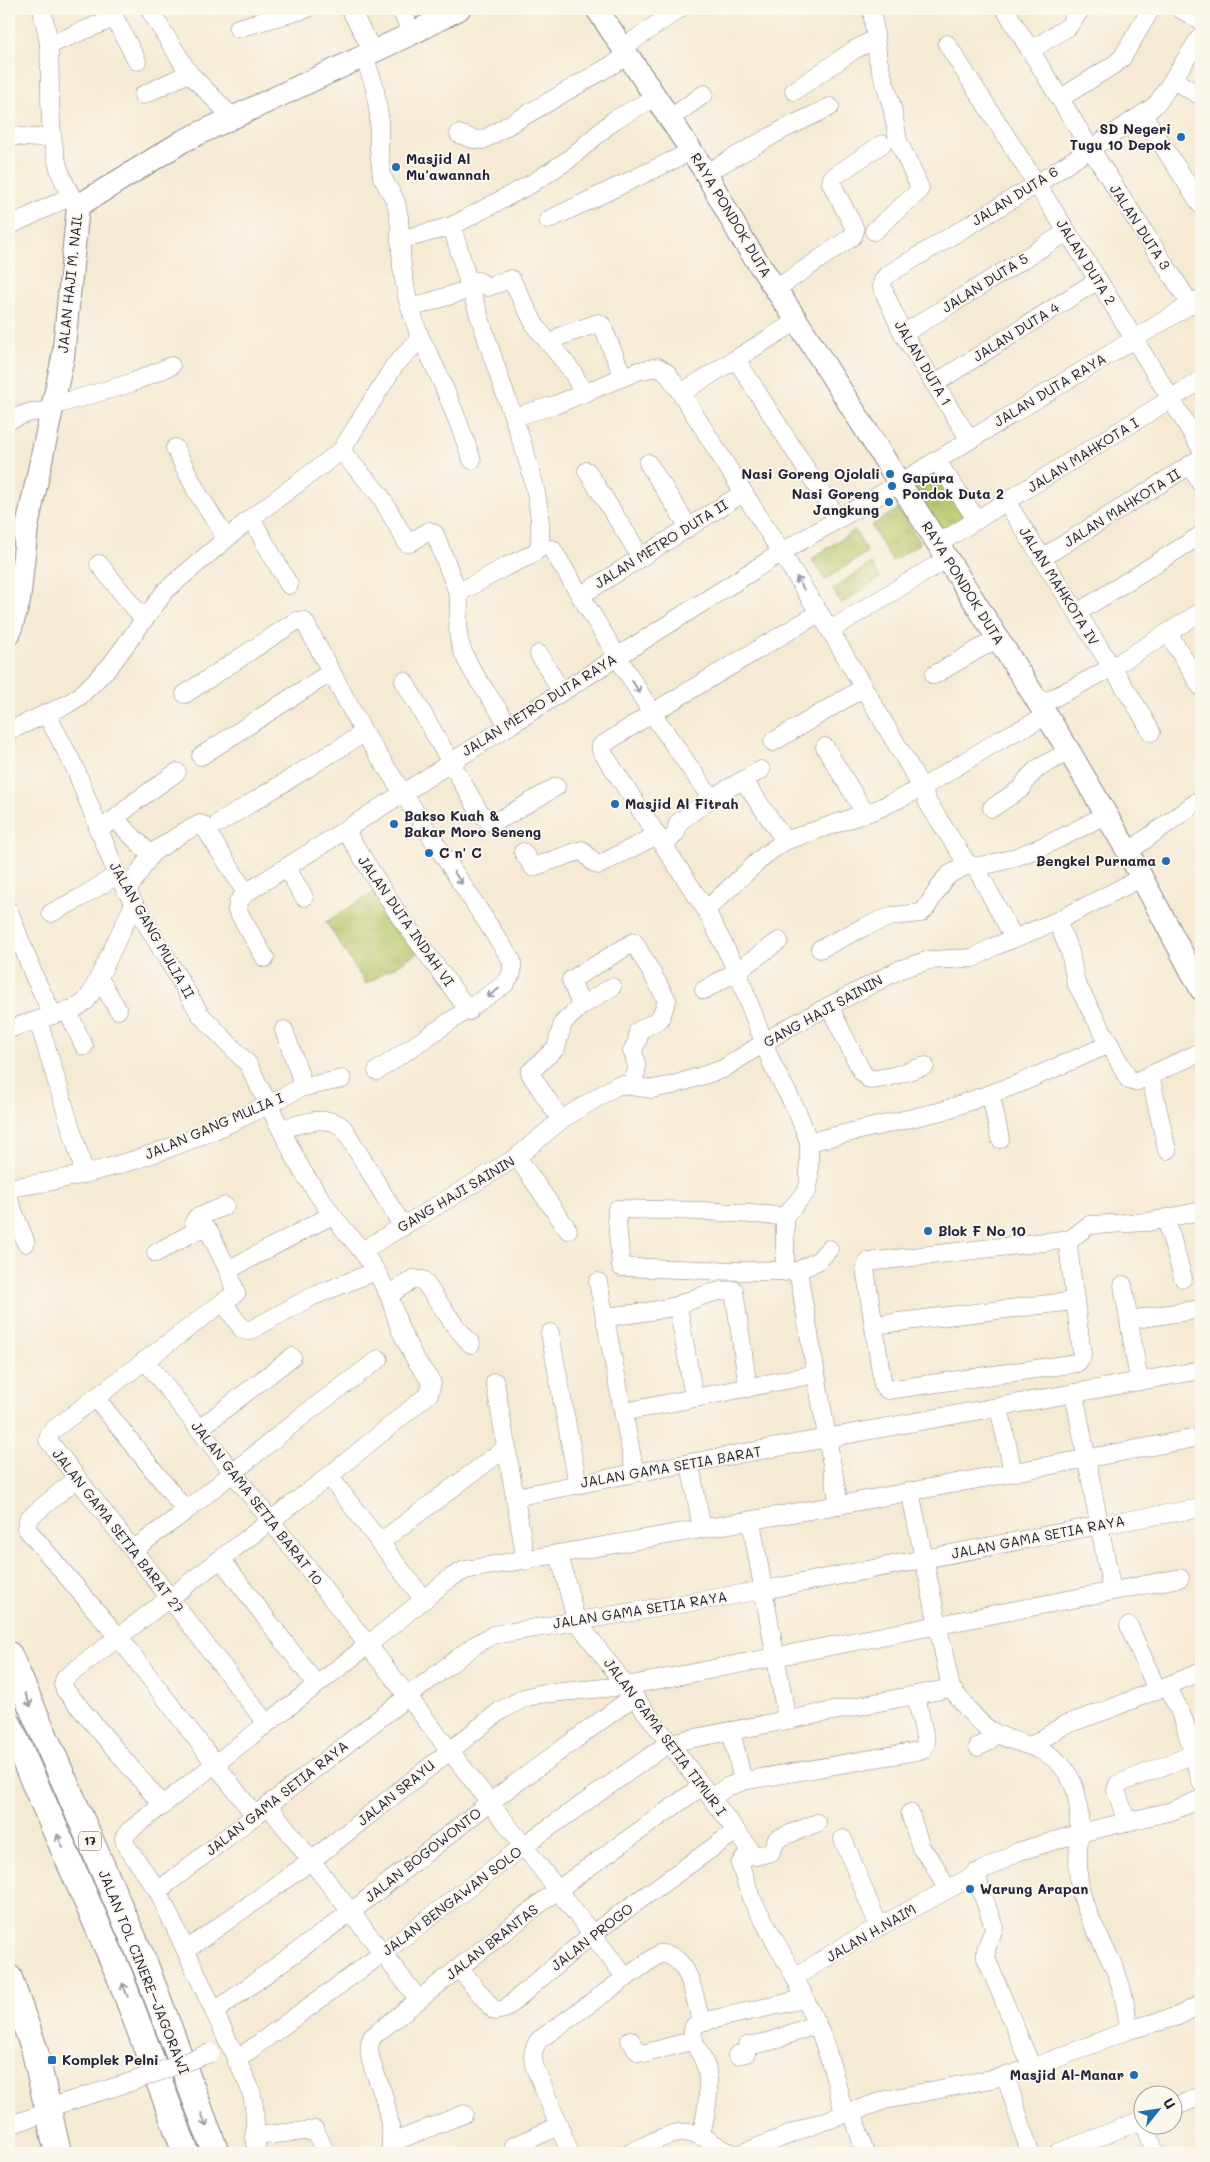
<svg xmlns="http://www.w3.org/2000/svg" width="1210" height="2162" viewBox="0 0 1210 2162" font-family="Mali,sans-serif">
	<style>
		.grass { fill: #b8c669; stroke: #6d7452 }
		.park { fill: url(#park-tufts); stroke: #6d7452 }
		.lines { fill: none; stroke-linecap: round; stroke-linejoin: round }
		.minor-casing { stroke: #8c8688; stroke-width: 19 }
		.major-casing { stroke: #8c8688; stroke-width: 24 }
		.highway-casing { stroke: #8c8688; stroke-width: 28 }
		.minor { stroke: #fff; stroke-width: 18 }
		.major { stroke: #fff; stroke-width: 22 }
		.highway { stroke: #fff; stroke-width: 26 }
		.minor-bridge-casing { stroke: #8c8688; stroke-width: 19; stroke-linecap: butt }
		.minor-bridge { stroke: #fff; stroke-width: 18 }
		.oneway { stroke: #9c9ca7 }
		.poi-dot { fill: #1f6fb2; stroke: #fbf7ec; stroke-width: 2 }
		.labels { text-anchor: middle; stroke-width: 4; stroke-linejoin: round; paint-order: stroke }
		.shield { fill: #fbf7ec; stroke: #636270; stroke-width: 1 }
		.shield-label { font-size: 12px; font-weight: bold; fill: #22223b }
		.poi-label { font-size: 14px; font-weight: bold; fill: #22223b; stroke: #fbf7ec; text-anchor: start }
		.street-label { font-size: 14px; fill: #22223b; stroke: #fbf7ec }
	</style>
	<defs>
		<pattern id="park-tufts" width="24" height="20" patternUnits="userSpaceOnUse" patternTransform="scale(1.25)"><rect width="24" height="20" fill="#b8c669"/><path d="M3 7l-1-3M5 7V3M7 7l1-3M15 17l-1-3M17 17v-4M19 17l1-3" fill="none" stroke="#9eaa5c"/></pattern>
	</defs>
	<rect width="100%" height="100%" fill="#fbf7ec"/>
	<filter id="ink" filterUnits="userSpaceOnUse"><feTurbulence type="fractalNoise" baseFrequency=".02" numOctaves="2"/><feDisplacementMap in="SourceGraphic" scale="10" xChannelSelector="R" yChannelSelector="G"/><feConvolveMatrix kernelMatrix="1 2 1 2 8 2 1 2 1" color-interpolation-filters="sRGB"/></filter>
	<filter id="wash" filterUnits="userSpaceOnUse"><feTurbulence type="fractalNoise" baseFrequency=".0096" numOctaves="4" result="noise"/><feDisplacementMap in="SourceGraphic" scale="20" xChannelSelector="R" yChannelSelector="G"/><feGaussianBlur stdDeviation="1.12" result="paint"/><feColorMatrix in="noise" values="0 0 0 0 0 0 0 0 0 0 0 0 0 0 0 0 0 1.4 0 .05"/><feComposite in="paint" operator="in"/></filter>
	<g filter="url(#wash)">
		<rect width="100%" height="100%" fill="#f6ead4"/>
		<!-- grass -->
		<g class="grass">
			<polygon points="855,530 867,552 825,580 812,559"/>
			<polygon points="871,563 880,578 841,604 833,589"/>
		</g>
		<!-- park -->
		<g class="park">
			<polygon points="933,468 965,519 939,533 906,485"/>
			<polygon points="898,509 920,543 892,561 871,526"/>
			<polygon points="377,890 418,952 366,984 326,922"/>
		</g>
	</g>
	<g filter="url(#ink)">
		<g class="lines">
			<defs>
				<g id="minor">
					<path d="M 42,9 C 44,21 48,34 49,47 C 52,102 43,159 78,206"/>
					<polyline points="110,9 137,61"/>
					<polyline points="149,9 189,73 233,118"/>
					<polyline points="350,9 373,51"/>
					<polyline points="400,9 413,33"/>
					<polyline points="872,9 878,60 892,107 898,140 920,188 918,192 874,231"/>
					<polyline points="1005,9 1090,148 1191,305"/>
					<polyline points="1180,9 1201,20"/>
					<polyline points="238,28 306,9"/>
					<polyline points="947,44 1098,280 1201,448"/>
					<polyline points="49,45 114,18"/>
					<polyline points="624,47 679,9"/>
					<polyline points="1031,50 1068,27 1081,9"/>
					<polyline points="1173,80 1201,96"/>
					<polyline points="794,91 854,50 875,39"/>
					<polyline points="143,95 189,73"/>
					<polyline points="1061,98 1115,64 1122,58 1151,9"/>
					<polyline points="1143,115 1201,205"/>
					<polyline points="671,118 704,94"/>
					<polyline points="459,134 473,139 483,140 629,55"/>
					<path d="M 9,135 C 24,137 36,140 51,135"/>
					<polyline points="706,173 784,129 830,107"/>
					<polyline points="548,220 692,151"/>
					<polyline points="9,226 71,196"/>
					<path d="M 452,226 C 466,277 483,328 500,379 C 516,427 547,499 539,549 L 529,556 L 505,567 L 458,593"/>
					<polyline points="400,240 452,226 531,184 568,160 614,120 656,97"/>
					<polyline points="468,282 478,281 488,287 511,279 536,327 572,371 583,393"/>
					<polyline points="776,289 853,236 855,230 853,225 831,183 832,178 882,144"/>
					<polyline points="411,308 470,289"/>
					<polyline points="903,334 1067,232"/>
					<path d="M 419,335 C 440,374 457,417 472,460"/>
					<polyline points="561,336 598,323 602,325 623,377"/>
					<polyline points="736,359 838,519"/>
					<polyline points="934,384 1098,280"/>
					<polyline points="681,393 797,321"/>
					<polyline points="52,406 131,383 171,366"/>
					<polyline points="514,417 555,405 638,371 658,367 667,373 681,393 830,630 922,788 928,803 968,865 950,874 944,880 926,908 921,913 892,916 864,927 820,949"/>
					<polyline points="9,420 31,412 51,411"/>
					<polyline points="970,440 903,334 882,287 883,280 887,275 1037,184 1152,108 1159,101 1201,36"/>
					<polyline points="175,448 197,492 226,538"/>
					<path d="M 341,451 L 380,495 L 407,543 L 410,543 L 429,531 L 435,534 L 458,593 C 461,608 456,624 459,639 C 463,664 495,703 509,726"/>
					<polyline points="936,460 977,520"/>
					<polyline points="648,463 688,526"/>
					<polyline points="1190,465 1201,484"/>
					<polyline points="587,471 641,557"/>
					<polyline points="1007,503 1139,710 1151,732"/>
					<polyline points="251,518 289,585"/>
					<polyline points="938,544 1201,380"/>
					<polyline points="552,549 652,713 711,798 761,770"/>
					<polyline points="1042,558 1201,458"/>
					<polyline points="99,564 144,620"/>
					<polyline points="580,596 743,493"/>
					<polyline points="1077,613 1201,535"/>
					<polyline points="830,630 948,558"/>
					<polyline points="1168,633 1201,687"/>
					<polyline points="539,654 561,691"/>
					<polyline points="934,675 998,638"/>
					<polyline points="404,681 480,813 490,822 503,818 556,787"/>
					<polyline points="185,694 296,621 304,621 364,733 512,961 512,973 505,984 377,1071"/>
					<polyline points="1040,705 1111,668 1201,612"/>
					<polyline points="46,713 75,768 117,875 200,1014 248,1064 301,1169 332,1215 362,1251 376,1271 389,1295 400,1329 415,1359 432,1383 429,1394 329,1476 65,1678 63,1684 65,1690 163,1806"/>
					<polyline points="9,728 15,728 66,705 80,696 110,666 166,590 251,518 341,451 394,366 416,343 419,335 407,297 402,267 399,217 396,202 382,177 379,149 379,115 374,85 364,56"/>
					<polyline points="773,742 863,688"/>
					<polyline points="825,747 865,813"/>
					<polyline points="201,756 331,672"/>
					<polyline points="744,781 785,841"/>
					<polyline points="992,808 1022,788 1027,779 1037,769 1069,751"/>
					<polyline points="115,819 144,848"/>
					<polyline points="219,823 364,733"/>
					<polyline points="98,830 115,819 136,801 177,772"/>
					<polyline points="345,830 400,917 469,1011"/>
					<polyline points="664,846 676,833 678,823 711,798"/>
					<polyline points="523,852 533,867 582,850 594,863 599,865 657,835"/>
					<polyline points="1128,852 1201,799"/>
					<path d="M 968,865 C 1004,870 1074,832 1106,814"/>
					<polyline points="975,866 1014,938"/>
					<polyline points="286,867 304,897"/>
					<polyline points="127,891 152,853 184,832 200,824 203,825 246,893"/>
					<polyline points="706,910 601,750 601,746 652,713 819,613"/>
					<polyline points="9,911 34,976 53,1015"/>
					<polyline points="51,913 80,898 117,875"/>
					<polyline points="1057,921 1070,952 1076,983 1129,1080 1135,1082 1201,1052"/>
					<polyline points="265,958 237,910 238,902 246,893 782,552 900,483 1201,298"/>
					<polyline points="99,978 118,1010"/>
					<polyline points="704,990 737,971 779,941"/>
					<path d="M 581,1006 L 571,980 L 634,942 L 667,1000 L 660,1019 L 638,1031 L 638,1040 L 632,1051 C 639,1066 638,1072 630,1086"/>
					<polyline points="829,1006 862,1072 870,1080 889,1077 925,1066"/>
					<polyline points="67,1010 84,1046"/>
					<polyline points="38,1020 85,1174"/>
					<polyline points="9,1029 76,1008 86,1001 92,992 134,904"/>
					<polyline points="1150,1075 1167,1150"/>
					<polyline points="300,1088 342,1079"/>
					<polyline points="991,1095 1000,1139"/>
					<polyline points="561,1120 531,1075 530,1072 556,1048 563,1023 581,1006 612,987"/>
					<path d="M 281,1129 C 298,1125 330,1112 344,1129 L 403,1227"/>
					<polyline points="809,1142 942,1111 1018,1084 1110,1044"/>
					<polyline points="517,1157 568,1230"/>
					<path d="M 9,1188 C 111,1175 209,1138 300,1088 L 301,1078 L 284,1030"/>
					<polyline points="9,1200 26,1243"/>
					<polyline points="783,1218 807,1191 809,1182 809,1142 797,1111 772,1064 737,971 706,910 765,855 785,841 878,809 922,788 1001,739 1047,716"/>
					<polyline points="1166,1219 1183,1278"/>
					<polyline points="197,1230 194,1222 196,1218 225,1206"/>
					<polyline points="1071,1239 868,1262 865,1268 883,1386 888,1390 1077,1363 1081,1358 1082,1354 1068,1246 1071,1239 1089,1225 1148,1222 1201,1211"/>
					<polyline points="362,1251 517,1157 561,1120 616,1086 623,1085 652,1089 673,1085 723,1069 787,1028 901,969 929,960 973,958 993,947 1057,921 1141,878"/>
					<polyline points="156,1253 197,1230 205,1228 210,1233 228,1270 332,1215"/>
					<polyline points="798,1271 839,1505"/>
					<polyline points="785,1272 785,1221 781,1216 703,1211 617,1209 617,1221 621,1267 735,1271 798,1271 819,1260 829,1249"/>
					<polyline points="598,1282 635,1473"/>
					<polyline points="1123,1285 1139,1381"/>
					<polyline points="389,1295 413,1279 423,1280 456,1327 471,1344"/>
					<polyline points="223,1302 236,1293 228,1270"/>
					<polyline points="678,1305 694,1398"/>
					<path d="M 606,1317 C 627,1314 658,1312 678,1305 C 698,1298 711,1290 734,1290 L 748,1388"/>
					<polyline points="1129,1320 1195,1310"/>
					<polyline points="873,1325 1074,1301"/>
					<polyline points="550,1333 578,1485"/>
					<polyline points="145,1360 368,1645 626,1978"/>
					<polyline points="495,1382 526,1561"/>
					<polyline points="1074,1393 1112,1591"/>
					<polyline points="96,1398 186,1511"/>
					<polyline points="999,1407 1013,1472"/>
					<polyline points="624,1412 816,1374"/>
					<polyline points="199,1429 292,1357"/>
					<polyline points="690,1464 702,1529"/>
					<polyline points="329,1476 424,1600"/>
					<polyline points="77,1478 28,1519 26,1528 118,1637"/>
					<polyline points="910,1491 951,1688"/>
					<polyline points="515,1497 635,1473 1201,1370"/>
					<polyline points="751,1521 787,1720"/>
					<polyline points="379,1543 507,1447"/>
					<polyline points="133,1550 186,1511 301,1417 379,1359"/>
					<polyline points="559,1554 576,1620 749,1848 748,1854"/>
					<polyline points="221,1559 316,1684"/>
					<polyline points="1129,1626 1157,1690"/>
					<polyline points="124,1644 255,1816"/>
					<polyline points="1168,1686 1184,1721 1201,1782"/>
					<path d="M 951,1688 C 963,1702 975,1721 990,1730 C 1013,1745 1041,1743 1060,1764 C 1091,1797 1074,1841 1079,1881 C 1083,1911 1100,1937 1113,1965 C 1123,1986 1126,2008 1129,2030"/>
					<polyline points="266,1723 48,1440 49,1435 54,1429 223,1302 243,1330 249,1331 311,1297 376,1271"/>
					<polyline points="731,1731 743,1781"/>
					<polyline points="1033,1745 1064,1725 1107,1710 1201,1672"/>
					<polyline points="978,1747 988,1742 995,1733"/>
					<polyline points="711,1798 727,1787 743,1781 923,1750 926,1743 916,1695"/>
					<polyline points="268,1805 419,2000"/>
					<polyline points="910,1813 921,1848 933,1863 947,1889"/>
					<polyline points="1127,1822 1116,1790 1118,1784 1192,1755"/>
					<polyline points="843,1839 879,1927"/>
					<polyline points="748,1854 740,1864 751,1898 795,1977"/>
					<polyline points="748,1854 756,1856 771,1852 777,1839 817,1823"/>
					<path d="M 975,1873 L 994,1927 C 992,1938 984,1946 986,1958 L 1032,2068"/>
					<polyline points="158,1891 407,1697 475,1645 493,1635 764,1590 1100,1525 1201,1508"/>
					<polyline points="186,1950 311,1861 500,1711 524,1698 540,1694 626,1686 1180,1578"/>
					<polyline points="459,1968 491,2007 495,2011 505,2009 592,1934 736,1831"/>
					<polyline points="214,2012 351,1912 489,1803 633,1697"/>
					<polyline points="630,2040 639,2052 647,2053 694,2040"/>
					<polyline points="737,2055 746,2053 747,2046 771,2041 817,2024"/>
					<polyline points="236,2060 383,1953 523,1846 669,1743 951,1688"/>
					<polyline points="1009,2086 1030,2153"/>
					<polyline points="47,2108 131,2082"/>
					<polyline points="1172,2108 1201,2096"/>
					<polyline points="852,2110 865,2153"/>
					<polyline points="844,2113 833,2070 821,2034 795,1977 851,1942 1017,1852 1080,1833 1172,1811 1201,1799"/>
					<polyline points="1145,2124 1155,2153"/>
					<polyline points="9,2125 34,2117"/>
					<polyline points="254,2136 315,2130 326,2153"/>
					<path d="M 700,2136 C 707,2116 710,2091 707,2070 C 704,2055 688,2041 694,2026 L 701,2022 L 804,1999"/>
					<polyline points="391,2143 464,2114"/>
					<polyline points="514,2146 559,2126"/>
					<path d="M 257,2153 C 253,2130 258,2108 249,2086 L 158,1891 L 125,1844 L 124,1838 L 129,1831 L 368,1645 L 450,1578 L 465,1570 L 839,1505 L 1201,1437"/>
					<path d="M 391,2153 C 392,2136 389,2115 384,2098 C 380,2079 363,2057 372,2037 L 557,1890 L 702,1786"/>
					<path d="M 570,2153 L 534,2065 C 532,2054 533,2049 539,2040 L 659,1954 C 690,1952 695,2000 701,2022"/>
					<path d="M 630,2153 C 652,2143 677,2125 701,2136 C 712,2141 721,2150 732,2153"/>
					<polyline points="743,2153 808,2127 885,2100 1006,2076 1032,2068 1129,2030 1178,2016 1201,2004"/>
					<polyline points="1058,2153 1142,2120"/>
				</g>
				<g id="major">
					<polyline points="597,9 706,173 741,237 797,321 1069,751 1128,852 1201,989"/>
					<polyline points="9,634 19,601 27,527 63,357 78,206 183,141 413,33 459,9"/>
				</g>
				<g id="highway">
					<polyline points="9,1655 145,1965 216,2153"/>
					<polyline points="9,1725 119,1974 186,2153"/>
					<polyline points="9,1978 34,2048 58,2153"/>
				</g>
			</defs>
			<!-- minor casing -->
			<use href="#minor" class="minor-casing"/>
			<!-- major casing -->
			<use href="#major" class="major-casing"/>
			<!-- highway casing -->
			<use href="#highway" class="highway-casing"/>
			<!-- minor -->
			<use href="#minor" class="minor"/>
			<!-- major -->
			<use href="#major" class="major"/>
			<!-- highway -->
			<use href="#highway" class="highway"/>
			<defs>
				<polyline id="minor-bridge" points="131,2082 210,2053"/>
			</defs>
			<!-- minor-bridge casing -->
			<use href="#minor-bridge" class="minor-bridge-casing"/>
			<!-- minor-bridge -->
			<use href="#minor-bridge" class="minor-bridge"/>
		</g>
		<!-- one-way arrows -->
		<defs><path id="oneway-shaft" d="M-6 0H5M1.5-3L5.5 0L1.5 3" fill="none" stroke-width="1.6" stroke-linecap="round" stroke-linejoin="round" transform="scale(1.25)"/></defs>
		<g class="oneway">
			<use href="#oneway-shaft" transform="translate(800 583) rotate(-121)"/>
			<use href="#oneway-shaft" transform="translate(636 687) rotate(58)"/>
			<use href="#oneway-shaft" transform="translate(458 878) rotate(57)"/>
			<use href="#oneway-shaft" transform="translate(493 993) rotate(144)"/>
			<use href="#oneway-shaft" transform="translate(28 1700) rotate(66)"/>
			<use href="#oneway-shaft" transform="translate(60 1841) rotate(-114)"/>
			<use href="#oneway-shaft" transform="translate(125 1990) rotate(-111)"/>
			<use href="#oneway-shaft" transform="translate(204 2120) rotate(69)"/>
		</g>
	</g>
	<!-- markers -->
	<g class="poi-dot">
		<circle cx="1181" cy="137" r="5"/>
		<circle cx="396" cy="167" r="5"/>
		<circle cx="890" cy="474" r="5"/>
		<circle cx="892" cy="486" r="5"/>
		<circle cx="889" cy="502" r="5"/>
		<circle cx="615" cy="804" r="5"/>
		<circle cx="394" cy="824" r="5"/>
		<circle cx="429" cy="853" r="5"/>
		<circle cx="1166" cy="861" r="5"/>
		<circle cx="928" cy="1231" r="5"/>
		<circle cx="970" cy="1889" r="5"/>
		<rect x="47" y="2055" width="10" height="10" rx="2.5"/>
		<circle cx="1134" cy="2075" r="5"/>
	</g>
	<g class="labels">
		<!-- shield labels -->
		<rect class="shield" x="79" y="1831.5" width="22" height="19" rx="4"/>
		<g class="shield-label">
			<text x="90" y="1845">17</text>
		</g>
		<!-- poi labels -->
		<g class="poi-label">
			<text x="1171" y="134" text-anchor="end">SD Negeri<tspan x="1171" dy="16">Tugu 10 Depok</tspan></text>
			<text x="406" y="164">Masjid Al<tspan x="406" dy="16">Mu'awannah</tspan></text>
			<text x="880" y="479" text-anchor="end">Nasi Goreng Ojolali</text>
			<text x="902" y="483">Gapura<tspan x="902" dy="16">Pondok Duta 2</tspan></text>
			<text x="879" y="499" text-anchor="end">Nasi Goreng<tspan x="879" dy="16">Jangkung</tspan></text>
			<text x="625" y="809">Masjid Al Fitrah</text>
			<text x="404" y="821">Bakso Kuah &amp;<tspan x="404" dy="16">Bakar Moro Seneng</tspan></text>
			<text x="439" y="858">C n' C</text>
			<text x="1156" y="866" text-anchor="end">Bengkel Purnama</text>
			<text x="938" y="1236">Blok F No 10</text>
			<text x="980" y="1894">Warung Arapan</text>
			<text x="62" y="2065">Komplek Pelni</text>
			<text x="1124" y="2080" text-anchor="end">Masjid Al-Manar</text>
		</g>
		<!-- street labels -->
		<g class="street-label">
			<text transform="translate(1015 196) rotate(-32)" y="5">JALAN DUTA 6</text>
			<text transform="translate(731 215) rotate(59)" y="5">RAYA PONDOK DUTA</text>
			<text transform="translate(1140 227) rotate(57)" y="5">JALAN DUTA 3</text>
			<text transform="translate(1086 262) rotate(58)" y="5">JALAN DUTA 2</text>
			<text transform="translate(70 283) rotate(-84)" y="5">JALAN HAJI M. NAIL</text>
			<text transform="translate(985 283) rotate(-32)" y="5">JALAN DUTA 5</text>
			<text transform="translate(1016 332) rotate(-32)" y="5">JALAN DUTA 4</text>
			<text transform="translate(923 363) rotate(59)" y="5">JALAN DUTA 1</text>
			<text transform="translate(1050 390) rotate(-31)" y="5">JALAN DUTA RAYA</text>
			<text transform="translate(1083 455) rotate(-32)" y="5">JALAN MAHKOTA I</text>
			<text transform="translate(1122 508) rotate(-32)" y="5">JALAN MAHKOTA II</text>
			<text transform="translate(661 544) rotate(-32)" y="5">JALAN METRO DUTA II</text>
			<text transform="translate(963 583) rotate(58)" y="5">RAYA PONDOK DUTA</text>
			<text transform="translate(1059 586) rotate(58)" y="5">JALAN MAHKOTA IV</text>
			<text transform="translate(539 705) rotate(-32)" y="5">JALAN METRO DUTA RAYA</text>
			<text transform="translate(406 921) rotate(55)" y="5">JALAN DUTA INDAH VI</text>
			<text transform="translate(152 930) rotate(60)" y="5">JALAN GANG MULIA II</text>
			<text transform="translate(823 1011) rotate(-29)" y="5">GANG HAJI SAININ</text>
			<text transform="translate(214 1126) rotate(-23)" y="5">JALAN GANG MULIA I</text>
			<text transform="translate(456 1194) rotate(-31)" y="5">GANG HAJI SAININ</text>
			<text transform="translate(671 1467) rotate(-10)" y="5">JALAN GAMA SETIA BARAT</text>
			<text transform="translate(257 1503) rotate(52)" y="5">JALAN GAMA SETIA BARAT 10</text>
			<text transform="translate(118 1531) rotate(52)" y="5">JALAN GAMA SETIA BARAT 27</text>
			<text transform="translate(1038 1537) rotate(-11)" y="5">JALAN GAMA SETIA RAYA</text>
			<text transform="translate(640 1610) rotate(-9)" y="5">JALAN GAMA SETIA RAYA</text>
			<text transform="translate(665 1737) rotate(53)" y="5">JALAN GAMA SETIA TIMUR I</text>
			<text transform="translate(396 1793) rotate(-39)" y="5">JALAN SRAYU</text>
			<text transform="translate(277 1798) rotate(-38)" y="5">JALAN GAMA SETIA RAYA</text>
			<text transform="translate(423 1855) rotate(-38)" y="5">JALAN BOGOWONTO</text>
			<text transform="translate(452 1901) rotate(-37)" y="5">JALAN BENGAWAN SOLO</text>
			<text transform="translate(871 1933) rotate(-30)" y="5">JALAN H.NAIM</text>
			<text transform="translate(592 1937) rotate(-38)" y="5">JALAN PROGO</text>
			<text transform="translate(492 1942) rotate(-38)" y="5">JALAN BRANTAS</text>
			<text transform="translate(144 1972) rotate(68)" y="5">JALAN TOL CINERE–JAGORAWI</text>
		</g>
	</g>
	<!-- margin -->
	<rect width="1210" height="2162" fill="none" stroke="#fbf7ec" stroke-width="30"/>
	<!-- north arrow -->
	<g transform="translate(1158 2110) rotate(60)"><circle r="24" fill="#fbf7ec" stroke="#a4a2a5"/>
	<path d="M0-4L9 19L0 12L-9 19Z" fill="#1f6fb2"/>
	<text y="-8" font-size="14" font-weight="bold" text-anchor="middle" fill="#22223b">U</text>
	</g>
</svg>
